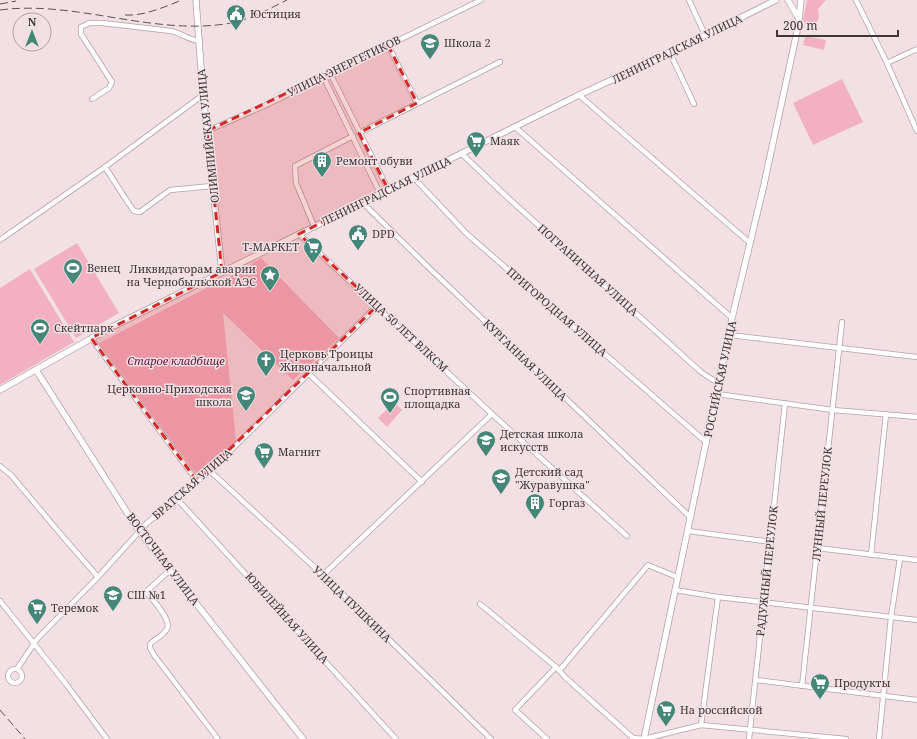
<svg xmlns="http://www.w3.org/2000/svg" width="917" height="739" viewBox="0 0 917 739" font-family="'Noto Serif',serif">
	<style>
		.green { fill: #f2b1c2 }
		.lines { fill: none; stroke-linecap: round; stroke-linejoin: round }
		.minor-casing { stroke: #b3a1a5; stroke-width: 6 }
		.tertiary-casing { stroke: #b3a1a5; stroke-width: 7 }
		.minor { stroke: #fff; stroke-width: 4.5 }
		.tertiary { stroke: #fff; stroke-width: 5.5 }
		.rail { stroke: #5b5253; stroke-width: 1; stroke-dasharray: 8 4; stroke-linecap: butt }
		.marked { fill: #d62828; fill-opacity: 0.2; stroke: #d62828; stroke-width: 3; stroke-dasharray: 8 5; stroke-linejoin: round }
		.labels { text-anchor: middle; stroke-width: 3; stroke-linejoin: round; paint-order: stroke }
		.poi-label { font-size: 11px; fill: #3e3738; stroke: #f3e0e5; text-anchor: start }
		.street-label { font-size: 11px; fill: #3e3738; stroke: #f3e0e5 }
		.park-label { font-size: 11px; font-style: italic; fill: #651033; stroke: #f3e0e5 }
	</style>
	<rect width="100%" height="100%" fill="#f3e0e5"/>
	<!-- green -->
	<g class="green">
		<path d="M 807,0 L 826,0 L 818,9 L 819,17 L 816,25 C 810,27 805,25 803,20 Z"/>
		<polygon points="805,36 826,40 824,50 803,45"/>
		<polygon points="842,79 863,122 813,145 793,103"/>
		<polygon points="77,243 119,313 76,338 34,269"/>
		<polygon points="261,258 339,338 293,380 223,313 236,441 207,472 198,476 99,343 220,281 221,282"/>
		<polygon points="30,269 74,342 0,385 0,288"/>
		<polygon points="394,402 402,410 387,427 378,418"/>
	</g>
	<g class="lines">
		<defs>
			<g id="minor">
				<polyline points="689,0 705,35"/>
				<polyline points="856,0 887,63 917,131"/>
				<polyline points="388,45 417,103"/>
				<polyline points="670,53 694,104"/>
				<polyline points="887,63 917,49"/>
				<polyline points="330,73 388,189"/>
				<polyline points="323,76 380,193"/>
				<polyline points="579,95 750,243"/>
				<path d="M 92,99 L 109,88 L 112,82 L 81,34 L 81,27 L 89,23 L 102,23 L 171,31 C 181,33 189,40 200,41"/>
				<polyline points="515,127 732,318"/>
				<polyline points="207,131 266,105 481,0"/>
				<polyline points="359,133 500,62"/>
				<polyline points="461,153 507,197 701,372 719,384"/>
				<polyline points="105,167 125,198 134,211 140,212 170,190 212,186"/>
				<polyline points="413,177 467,234 707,443"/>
				<polyline points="362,202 425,264 690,517"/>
				<polyline points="314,226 296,183 295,166 353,136"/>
				<polyline points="299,234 492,414 627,536"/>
				<polyline points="0,240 105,167 203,95"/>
				<polyline points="729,335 917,357"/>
				<polyline points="91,338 197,481"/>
				<polyline points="308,373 422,482"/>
				<polyline points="717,394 833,410 917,417"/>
				<polyline points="0,466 11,475 64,538 98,577"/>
				<polyline points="210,471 323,575 491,739"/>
				<polyline points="177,499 396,739"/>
				<polyline points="688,531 771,542"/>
				<polyline points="817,548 917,560"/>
				<polyline points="871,555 886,414"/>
				<path d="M 170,570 L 146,592 C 152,599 172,620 167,629 C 164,635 155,639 150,644 L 150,648 L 154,655 L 218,739"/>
				<polyline points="323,575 492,414"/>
				<polyline points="675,590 718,597 917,620"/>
				<polyline points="0,601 66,684 107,739"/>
				<polyline points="480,604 556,667 566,678 633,738 644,739 701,725 846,739"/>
				<polyline points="17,669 37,639 98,577 147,523 210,471 377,306"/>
				<circle cx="15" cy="676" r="7"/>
				<polyline points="559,671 648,565 677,577"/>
				<polyline points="756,680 917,700"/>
				<polyline points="802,686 842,322"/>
				<polyline points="701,725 718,597"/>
				<polyline points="547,739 515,710 556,667"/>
				<polyline points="749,739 785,403"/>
				<polyline points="879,739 891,617 900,558"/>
			</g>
			<g id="tertiary">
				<polyline points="196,0 203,95 222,272"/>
				<polyline points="788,0 799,19"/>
				<polyline points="36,370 139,531 303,739"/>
				<polyline points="0,390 108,329 579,95 670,53 776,0"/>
				<polyline points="644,739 732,318 763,189 798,27 801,0"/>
			</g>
		</defs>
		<!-- minor casing -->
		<use href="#minor" class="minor-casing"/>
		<!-- tertiary casing -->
		<use href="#tertiary" class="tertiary-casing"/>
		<!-- minor -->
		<use href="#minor" class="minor"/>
		<!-- tertiary -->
		<use href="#tertiary" class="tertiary"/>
		<!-- rail -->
		<g class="rail">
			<polyline points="0,4 16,1"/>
			<path d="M 0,10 C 74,0 151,35 225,24 C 247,21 267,10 287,0"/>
			<path d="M 125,15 C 145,16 164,7 182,0"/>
			<polyline points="0,710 25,739"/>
		</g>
	</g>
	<!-- marked area -->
	<path class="marked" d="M 388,45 L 417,103 L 359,133 L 388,189 L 299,234 L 377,306 L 197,481 L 91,338 L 222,272 L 207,131 Z"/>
	<!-- icons -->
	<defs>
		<symbol id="civic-pin" viewBox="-11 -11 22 30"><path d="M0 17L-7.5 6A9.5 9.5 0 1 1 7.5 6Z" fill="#448779" stroke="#f3e0e5"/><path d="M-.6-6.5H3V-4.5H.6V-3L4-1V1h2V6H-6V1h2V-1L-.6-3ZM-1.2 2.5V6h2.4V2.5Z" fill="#fff"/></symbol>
		<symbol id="school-pin" viewBox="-11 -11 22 30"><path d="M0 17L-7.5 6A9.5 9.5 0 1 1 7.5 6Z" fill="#448779" stroke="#f3e0e5"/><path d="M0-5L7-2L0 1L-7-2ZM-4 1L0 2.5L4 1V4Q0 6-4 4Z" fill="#fff"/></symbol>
		<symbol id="supermarket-pin" viewBox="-11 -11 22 30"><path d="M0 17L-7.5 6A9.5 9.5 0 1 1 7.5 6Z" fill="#448779" stroke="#f3e0e5"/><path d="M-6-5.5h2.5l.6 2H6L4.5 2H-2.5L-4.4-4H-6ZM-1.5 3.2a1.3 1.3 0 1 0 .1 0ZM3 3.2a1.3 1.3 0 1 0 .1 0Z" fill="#fff"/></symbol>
		<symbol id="building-pin" viewBox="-11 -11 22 30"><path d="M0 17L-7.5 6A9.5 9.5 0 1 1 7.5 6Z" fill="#448779" stroke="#f3e0e5"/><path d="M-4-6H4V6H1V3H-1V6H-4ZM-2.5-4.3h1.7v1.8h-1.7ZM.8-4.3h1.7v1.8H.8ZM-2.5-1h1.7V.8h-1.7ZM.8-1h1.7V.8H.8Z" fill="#fff"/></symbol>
		<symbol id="stadium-pin" viewBox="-11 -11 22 30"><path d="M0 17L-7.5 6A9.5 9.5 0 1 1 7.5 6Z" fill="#448779" stroke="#f3e0e5"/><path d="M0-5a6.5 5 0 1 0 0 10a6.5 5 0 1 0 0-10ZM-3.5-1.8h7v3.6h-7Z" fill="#fff"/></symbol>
		<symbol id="sight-pin" viewBox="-11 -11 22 30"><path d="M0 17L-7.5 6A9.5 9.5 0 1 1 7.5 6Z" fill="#448779" stroke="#f3e0e5"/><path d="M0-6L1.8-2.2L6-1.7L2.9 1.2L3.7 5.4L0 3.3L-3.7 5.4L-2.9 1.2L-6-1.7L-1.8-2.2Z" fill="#fff"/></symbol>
		<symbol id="church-pin" viewBox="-11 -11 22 30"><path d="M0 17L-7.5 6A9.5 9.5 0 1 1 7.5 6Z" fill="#448779" stroke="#f3e0e5"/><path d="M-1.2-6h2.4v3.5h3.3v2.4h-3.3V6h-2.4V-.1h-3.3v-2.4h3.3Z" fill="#fff"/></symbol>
	</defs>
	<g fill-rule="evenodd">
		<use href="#civic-pin" x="225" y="3" width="22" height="30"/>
		<use href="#school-pin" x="419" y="32" width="22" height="30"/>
		<use href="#supermarket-pin" x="465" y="130" width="22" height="30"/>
		<use href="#building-pin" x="311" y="150" width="22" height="30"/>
		<use href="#civic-pin" x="347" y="223" width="22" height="30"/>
		<use href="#supermarket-pin" x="302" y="236" width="22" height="30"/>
		<use href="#stadium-pin" x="62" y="257" width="22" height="30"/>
		<use href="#sight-pin" x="259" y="264" width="22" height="30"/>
		<use href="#stadium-pin" x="29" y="317" width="22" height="30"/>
		<use href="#church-pin" x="255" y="349" width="22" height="30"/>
		<use href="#school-pin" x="235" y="384" width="22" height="30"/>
		<use href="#stadium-pin" x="379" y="386" width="22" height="30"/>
		<use href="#school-pin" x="475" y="429" width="22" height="30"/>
		<use href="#supermarket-pin" x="253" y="441" width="22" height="30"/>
		<use href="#school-pin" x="490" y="467" width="22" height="30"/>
		<use href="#building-pin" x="524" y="492" width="22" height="30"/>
		<use href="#school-pin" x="102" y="584" width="22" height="30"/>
		<use href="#supermarket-pin" x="26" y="597" width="22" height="30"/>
		<use href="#supermarket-pin" x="809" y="672" width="22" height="30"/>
		<use href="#supermarket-pin" x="655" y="699" width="22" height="30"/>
	</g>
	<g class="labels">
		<!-- poi labels -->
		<g class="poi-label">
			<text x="250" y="18">Юстиция</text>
			<text x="444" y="47">Школа 2</text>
			<text x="490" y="145">Маяк</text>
			<text x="336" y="165">Ремонт обуви</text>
			<text x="372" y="238">DPD</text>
			<text x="299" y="251" text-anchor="end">Т-МАРКЕТ</text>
			<text x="87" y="272">Венец</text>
			<text x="256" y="273" text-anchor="end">Ликвидаторам аварии<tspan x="256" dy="13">на Чернобыльской АЭС</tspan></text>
			<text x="54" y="332">Скейтпарк</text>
			<text x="280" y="358">Церковь Троицы<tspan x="280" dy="13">Живоначальной</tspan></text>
			<text x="232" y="393" text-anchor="end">Церковно-Приходская<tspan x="232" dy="13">школа</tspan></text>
			<text x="404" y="395">Спортивная<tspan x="404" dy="13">площадка</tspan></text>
			<text x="500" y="438">Детская школа<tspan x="500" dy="13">искусств</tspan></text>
			<text x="278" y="456">Магнит</text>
			<text x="515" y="476">Детский сад<tspan x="515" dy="13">"Журавушка"</tspan></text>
			<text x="549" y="507">Горгаз</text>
			<text x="127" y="599">СШ №1</text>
			<text x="51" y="612">Теремок</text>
			<text x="834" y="687">Продукты</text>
			<text x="680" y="714">На российской</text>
		</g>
		<!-- street labels -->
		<g class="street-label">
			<text transform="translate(677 49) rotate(-26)" y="4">ЛЕНИНГРАДСКАЯ УЛИЦА</text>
			<text transform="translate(344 66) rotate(-26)" y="4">УЛИЦА ЭНЕРГЕТИКОВ</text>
			<text transform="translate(208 136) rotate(-96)" y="4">ОЛИМПИЙСКАЯ УЛИЦА</text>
			<text transform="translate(386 191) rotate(-26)" y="4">ЛЕНИНГРАДСКАЯ УЛИЦА</text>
			<text transform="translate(588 270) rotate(42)" y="4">ПОГРАНИЧНАЯ УЛИЦА</text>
			<text transform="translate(557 312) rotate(41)" y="4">ПРИГОРОДНАЯ УЛИЦА</text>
			<text transform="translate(401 328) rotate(43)" y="4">УЛИЦА 50 ЛЕТ ВЛКСМ</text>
			<text transform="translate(525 360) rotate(44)" y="4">КУРГАННАЯ УЛИЦА</text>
			<text transform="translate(720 379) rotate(-78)" y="4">РОССИЙСКАЯ УЛИЦА</text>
			<text transform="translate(192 484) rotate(-41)" y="4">БРАТСКАЯ УЛИЦА</text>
			<text transform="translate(822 504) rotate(-84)" y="4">ЛУННЫЙ ПЕРЕУЛОК</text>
			<text transform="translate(163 559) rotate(53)" y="4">ВОСТОЧНАЯ УЛИЦА</text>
			<text transform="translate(767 571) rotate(-84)" y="4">РАДУЖНЫЙ ПЕРЕУЛОК</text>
			<text transform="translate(352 604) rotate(44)" y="4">УЛИЦА ПУШКИНА</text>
			<text transform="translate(287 618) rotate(48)" y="4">ЮБИЛЕЙНАЯ УЛИЦА</text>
		</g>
		<!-- park labels -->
		<g class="park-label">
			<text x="176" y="365">Старое кладбище</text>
		</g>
	</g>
	<!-- north arrow -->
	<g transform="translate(32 32)"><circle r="19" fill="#f3e0e5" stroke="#ab9ca0"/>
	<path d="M0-3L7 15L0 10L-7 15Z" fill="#448779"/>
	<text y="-6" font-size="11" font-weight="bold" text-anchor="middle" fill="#3e3738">N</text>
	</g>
	<!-- scale -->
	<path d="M777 30v6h121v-6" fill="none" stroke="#3e3738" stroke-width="2"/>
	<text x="783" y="30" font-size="12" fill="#3e3738" stroke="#f3e0e5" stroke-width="3" paint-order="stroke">200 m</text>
</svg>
